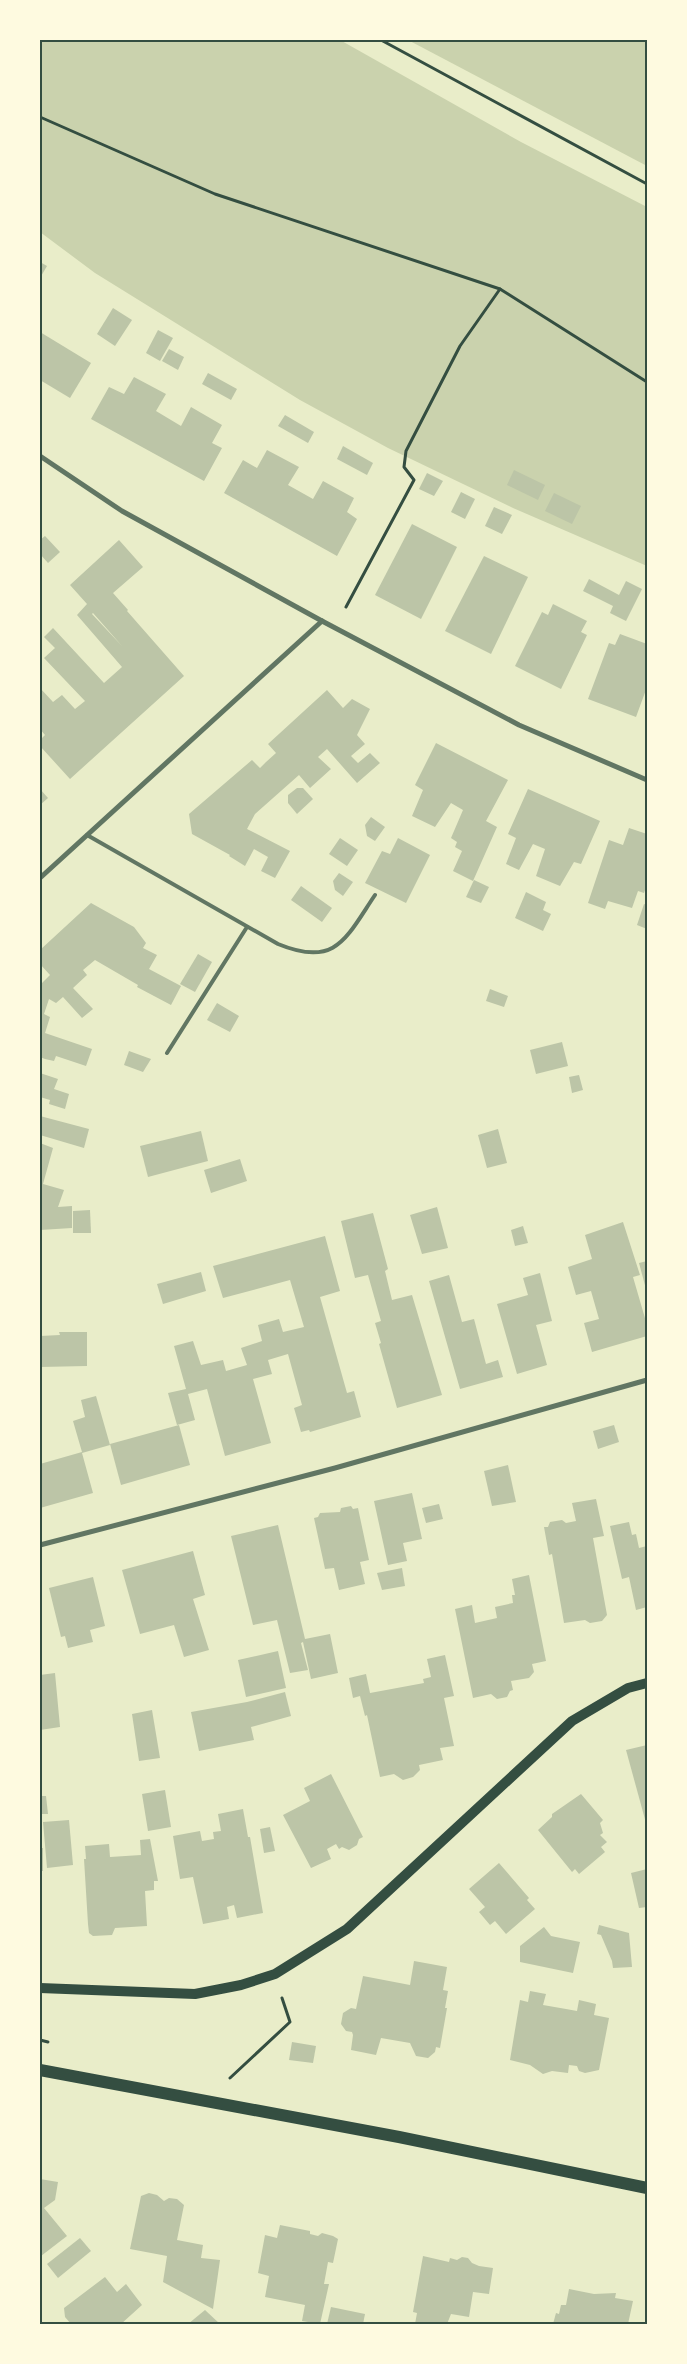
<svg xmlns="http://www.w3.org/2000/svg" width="687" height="2364" viewBox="0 0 687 2364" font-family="'DM Sans',sans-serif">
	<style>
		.green { fill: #cad2ad }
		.building { fill: #bcc5a7; fill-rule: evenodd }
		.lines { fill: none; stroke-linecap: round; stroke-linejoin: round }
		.path { stroke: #344e41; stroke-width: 3 }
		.service { stroke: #617663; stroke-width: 4 }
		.minor { stroke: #617663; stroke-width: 5 }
		.secondary { stroke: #344e41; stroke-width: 10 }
		.primary { stroke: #344e41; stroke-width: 12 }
		.neatline { fill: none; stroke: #344e41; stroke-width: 2 }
	</style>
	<rect width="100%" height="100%" fill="#e9edc9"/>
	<!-- green -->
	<g class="green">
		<polygon points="40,40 340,40 521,142 647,207 647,566 513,508 388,448 300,400 95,273 40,232"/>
		<polygon points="408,40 647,40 647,166"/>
	</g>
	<!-- building -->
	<g class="building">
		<polygon points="40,262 47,266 40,278"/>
		<polygon points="113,308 132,320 115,346 97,334"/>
		<polygon points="158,330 173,338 160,361 146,353"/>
		<polygon points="40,332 91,363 70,398 40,380"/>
		<polygon points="169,349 184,357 178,370 162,361"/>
		<polygon points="208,373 237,389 231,400 202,384"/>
		<polygon points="134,377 166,394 156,411 181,426 191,407 222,425 212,443 222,448 204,481 91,419 109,387 124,394"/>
		<polygon points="285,415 314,432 308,443 278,426"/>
		<polygon points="343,446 373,463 367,475 337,459"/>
		<polygon points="267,450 299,467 288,485 313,499 323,481 354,498 347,512 357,519 337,556 224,493 243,460 257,468"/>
		<polygon points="514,470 545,485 538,500 507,485"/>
		<polygon points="427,473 443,481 434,496 419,489"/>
		<polygon points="461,492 475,499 465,519 451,512"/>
		<polygon points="554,493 581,506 572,524 545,511"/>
		<polygon points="494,507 512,515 502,534 485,526"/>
		<polygon points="412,524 457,547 421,619 375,595"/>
		<polygon points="45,536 60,552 48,563 40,554 40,540"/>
		<path d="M 119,540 L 143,567 L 113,593 L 128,610 L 127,611 L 184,676 L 70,779 L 40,746 L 40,740 L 45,735 L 40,729 L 40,688 L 53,702 L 62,695 L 75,709 L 85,701 L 44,658 L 55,648 L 44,637 L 53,628 L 104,683 L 122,667 L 77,615 L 87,604 L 70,585 ZM 93,613 L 122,646 L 92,614 Z"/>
		<polygon points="484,556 528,577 491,654 445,631"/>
		<polygon points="589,579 619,595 626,581 642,589 626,621 610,613 613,606 583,591"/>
		<polygon points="553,604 587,621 581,632 587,635 561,689 515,666 542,612 548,615"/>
		<polygon points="620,634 647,644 647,687 636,717 588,699 609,643 615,645"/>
		<polygon points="327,690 343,708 352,699 370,709 357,735 365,744 351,756 358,763 370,753 380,763 357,783 327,749 318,757 331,769 310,788 299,775 255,814 247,829 290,851 275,878 261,871 268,857 254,849 245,866 229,856 230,855 192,834 189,814 252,760 260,768 266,762 276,753 268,744"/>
		<polygon points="436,743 508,780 486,821 497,827 473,881 453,871 462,851 455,847 457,842 451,838 463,810 451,803 435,827 412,816 423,790 415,785"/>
		<polygon points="297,788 303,788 313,799 297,814 288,803 288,795"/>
		<polygon points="40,789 48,798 40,805"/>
		<polygon points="528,789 600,821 581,864 574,862 560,886 536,876 545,849 533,844 519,870 506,864 516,838 508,834"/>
		<polygon points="371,817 385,827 375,841 367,836 365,825"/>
		<polygon points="629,828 647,834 647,884 644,893 638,891 632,908 608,901 605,909 588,903 609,840 623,845"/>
		<polygon points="340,838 358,850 347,866 329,854"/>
		<polygon points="398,838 430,855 406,903 365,883 382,851 390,854"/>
		<polygon points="339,873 353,882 343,896 335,890 333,881"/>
		<polygon points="474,880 489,887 481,903 466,897"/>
		<polygon points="301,886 332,908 322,922 291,900"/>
		<polygon points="526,892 546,902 543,910 551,914 543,931 515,918"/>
		<polygon points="91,903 134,927 146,943 143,948 157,955 149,969 181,986 171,1005 137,987 138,985 95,960 83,970 87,975 73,988 93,1009 82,1018 63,997 56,1003 49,999 44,1014 50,1017 45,1033 92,1049 86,1066 56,1056 54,1061 45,1059 40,1057 40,985 50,975 40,964 40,950"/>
		<polygon points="644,904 647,905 647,929 637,925"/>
		<polygon points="198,954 212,962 195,992 180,984"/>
		<polygon points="490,989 508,996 504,1007 486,1001"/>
		<polygon points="217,1003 239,1016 230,1032 207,1020"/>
		<polygon points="562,1042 568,1066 536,1074 530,1050"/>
		<polygon points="129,1051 151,1059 143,1072 124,1065"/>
		<polygon points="40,1073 58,1079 54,1089 69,1094 65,1109 49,1104 50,1100 40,1097"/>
		<polygon points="579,1075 583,1090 572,1093 569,1077"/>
		<polygon points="40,1116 89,1129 84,1148 40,1135"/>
		<polygon points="498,1129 507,1163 487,1168 478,1135"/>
		<polygon points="201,1131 208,1161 148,1177 140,1146"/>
		<polygon points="40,1143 53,1148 43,1184 64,1190 58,1207 72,1206 72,1228 40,1230"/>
		<polygon points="240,1159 247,1181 211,1193 204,1170"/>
		<polygon points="437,1207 448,1248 422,1254 410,1215"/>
		<polygon points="90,1210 91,1233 73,1233 73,1211"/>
		<polygon points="373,1213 388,1269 385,1271 392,1300 412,1295 442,1395 397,1408 379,1344 381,1343 375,1323 381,1321 368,1275 355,1278 341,1221"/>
		<polygon points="623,1222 640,1275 633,1277 647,1325 647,1336 592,1352 584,1323 599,1319 591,1291 576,1295 568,1267 592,1259 585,1235"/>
		<polygon points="523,1226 528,1243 515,1246 511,1230"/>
		<polygon points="325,1236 340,1291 320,1297 347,1393 354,1391 361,1417 310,1432 309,1430 301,1432 294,1408 302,1405 288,1354 268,1360 272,1374 253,1379 271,1443 225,1456 207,1389 188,1394 195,1420 177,1425 168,1393 186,1389 174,1346 193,1341 201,1365 223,1360 226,1371 247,1365 241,1348 262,1341 258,1325 279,1319 283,1332 304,1327 290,1280 223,1298 213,1266"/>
		<polygon points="647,1261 647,1289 646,1289 639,1263"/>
		<polygon points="201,1272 206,1291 163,1304 157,1284"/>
		<polygon points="540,1273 552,1321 536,1325 547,1365 517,1374 497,1304 528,1295 523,1278"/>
		<polygon points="449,1275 462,1322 474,1319 486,1364 498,1360 503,1377 460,1389 429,1281"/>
		<polygon points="59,1332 87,1332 87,1366 40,1367 40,1336 60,1335"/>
		<polygon points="96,1396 110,1445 82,1453 93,1493 40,1508 40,1464 82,1452 73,1421 85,1417 81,1400"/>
		<polygon points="179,1425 190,1465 121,1485 110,1444"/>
		<polygon points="614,1425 619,1442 598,1449 593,1431"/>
		<polygon points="508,1465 516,1502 492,1506 484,1471"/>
		<polygon points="412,1493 422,1539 403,1543 407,1561 388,1565 374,1501"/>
		<polygon points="596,1499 604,1536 593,1538 607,1615 602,1621 590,1623 585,1620 564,1623 552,1554 549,1555 544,1527 548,1527 550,1522 562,1520 566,1523 576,1521 572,1503"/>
		<polygon points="439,1504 443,1519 426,1523 422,1508"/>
		<polygon points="351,1506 353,1509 358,1508 369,1560 360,1562 365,1584 339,1590 334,1568 325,1569 314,1518 318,1517 320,1513 340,1512 341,1508"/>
		<polygon points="629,1522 632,1535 636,1534 639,1548 647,1546 647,1607 636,1610 629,1577 622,1579 610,1526"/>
		<polygon points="278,1525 305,1639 330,1634 338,1673 311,1679 303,1642 301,1643 308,1670 290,1673 277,1620 253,1625 231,1536"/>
		<polygon points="193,1551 205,1595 193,1599 209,1650 184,1657 174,1625 140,1634 122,1570"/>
		<polygon points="402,1568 405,1586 382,1590 377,1573"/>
		<polygon points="529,1575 546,1661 532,1664 534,1672 529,1678 511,1681 513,1690 510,1691 507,1697 497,1699 491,1694 473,1698 455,1609 472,1605 475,1623 497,1618 495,1607 513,1603 512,1595 515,1595 512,1579"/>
		<polygon points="93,1577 105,1626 90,1630 93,1642 68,1648 65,1636 61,1637 49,1588"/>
		<polygon points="278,1651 286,1688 246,1697 238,1660"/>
		<polygon points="445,1655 454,1696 444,1698 454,1746 440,1748 443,1760 419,1765 420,1770 413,1777 403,1780 394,1774 380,1777 367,1715 365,1716 360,1696 353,1698 349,1678 366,1674 370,1693 424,1683 423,1679 431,1677 427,1659"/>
		<polygon points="55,1673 60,1727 40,1730 40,1675"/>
		<polygon points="285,1692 291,1716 251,1727 254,1740 199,1751 191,1712 247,1702"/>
		<polygon points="152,1710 160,1758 139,1761 132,1714"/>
		<polygon points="647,1745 647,1823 646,1823 626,1750"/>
		<polygon points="331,1774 363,1837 359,1839 357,1845 349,1850 342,1847 339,1849 336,1844 327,1849 331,1859 311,1868 283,1815 310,1801 304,1788"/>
		<polygon points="165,1790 171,1827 148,1831 142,1794"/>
		<polygon points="581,1794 603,1820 600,1823 603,1833 600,1835 607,1842 601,1847 605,1852 579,1874 575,1869 572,1872 538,1830 552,1817 552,1814"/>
		<polygon points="40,1796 46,1796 48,1814 40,1814"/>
		<polygon points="243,1809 248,1837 250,1837 263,1913 237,1918 234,1905 227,1907 229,1919 203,1924 193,1877 180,1879 173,1836 200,1831 202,1841 214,1839 213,1832 221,1831 218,1814"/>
		<polygon points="69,1820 73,1865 47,1868 43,1822"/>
		<polygon points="270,1827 275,1851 264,1853 260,1829"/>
		<polygon points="150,1839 158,1881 154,1881 154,1890 145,1891 147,1926 115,1928 112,1935 93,1936 89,1933 88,1924 84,1859 86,1859 85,1846 109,1844 110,1857 141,1855 140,1840"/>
		<rect x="40" y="1848" width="3" height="23"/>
		<polygon points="499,1863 529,1898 527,1900 535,1909 506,1934 495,1921 490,1925 479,1912 485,1907 469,1889"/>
		<polygon points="647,1869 647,1907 639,1908 631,1873"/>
		<polygon points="599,1925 629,1933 632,1967 613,1968 612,1961 601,1935 597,1934"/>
		<polygon points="544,1927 551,1936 580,1942 573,1973 520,1962 520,1946"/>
		<polygon points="414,1961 447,1967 443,1990 448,1991 445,2008 447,2008 440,2048 436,2047 435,2052 428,2058 416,2056 410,2043 381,2038 376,2055 351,2050 353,2035 352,2032 346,2031 341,2024 343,2013 351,2008 356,2009 363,1976 410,1985"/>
		<polygon points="530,1991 546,1994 543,2005 566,2009 577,2011 579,2000 596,2004 594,2015 609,2018 599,2070 585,2073 579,2071 577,2066 569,2065 568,2073 552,2071 543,2074 530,2065 510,2060 520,2000 528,2002"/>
		<polygon points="292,2042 316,2046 313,2063 289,2060"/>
		<polygon points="40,2179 58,2182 55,2200 44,2208 67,2236 41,2256"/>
		<polygon points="149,2193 157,2195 164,2201 169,2198 177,2199 184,2205 177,2240 203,2245 201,2258 220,2260 213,2309 163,2282 167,2256 130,2249 141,2196"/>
		<polygon points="280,2225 310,2231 310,2234 318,2236 322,2233 333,2236 338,2239 333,2263 328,2262 324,2284 329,2284 320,2324 302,2321 305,2305 265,2297 269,2276 258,2273 265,2235 277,2238"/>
		<polygon points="80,2238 91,2251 58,2278 47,2264"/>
		<polygon points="423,2256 449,2262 450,2258 457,2260 462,2257 468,2258 472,2263 479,2266 493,2268 489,2294 473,2292 469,2317 451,2314 447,2324 415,2324 417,2313 413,2312"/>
		<polygon points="105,2277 117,2292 126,2284 142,2305 121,2324 71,2324 65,2317 64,2308"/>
		<polygon points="569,2289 594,2294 616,2293 615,2298 633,2301 628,2324 553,2324 556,2313 559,2314 561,2305 566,2305"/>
		<polygon points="331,2307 365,2314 363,2324 327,2324"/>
		<polygon points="205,2310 220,2324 188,2324"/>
	</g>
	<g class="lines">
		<!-- path -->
		<g class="path">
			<polyline points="381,40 647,184"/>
			<polyline points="40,117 215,194 500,289 647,382"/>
			<polyline points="346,607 414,480 404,467 406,451 460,346 500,289"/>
			<polyline points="40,2040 48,2042"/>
			<polyline points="230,2078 290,2022 282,1998"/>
		</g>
		<!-- service -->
		<g class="service">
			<path d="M 87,835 L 278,944 C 336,968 346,938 375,895"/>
			<polyline points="167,1053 247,927"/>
		</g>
		<!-- minor -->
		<g class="minor">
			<polyline points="40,456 122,511 322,621 519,725 647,780"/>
			<polyline points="40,878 322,621"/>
			<polyline points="40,1545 335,1468 647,1380"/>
		</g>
		<!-- secondary -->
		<polyline class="secondary" points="40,1988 195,1994 241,1985 275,1974 347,1929 572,1721 628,1688 647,1683"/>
		<!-- primary -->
		<polyline class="primary" points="40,2070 399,2137 647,2188"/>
	</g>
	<!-- border -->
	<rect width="687" height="2364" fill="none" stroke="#fefae0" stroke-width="82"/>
	<rect x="41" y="41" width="605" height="2282" class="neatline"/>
</svg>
